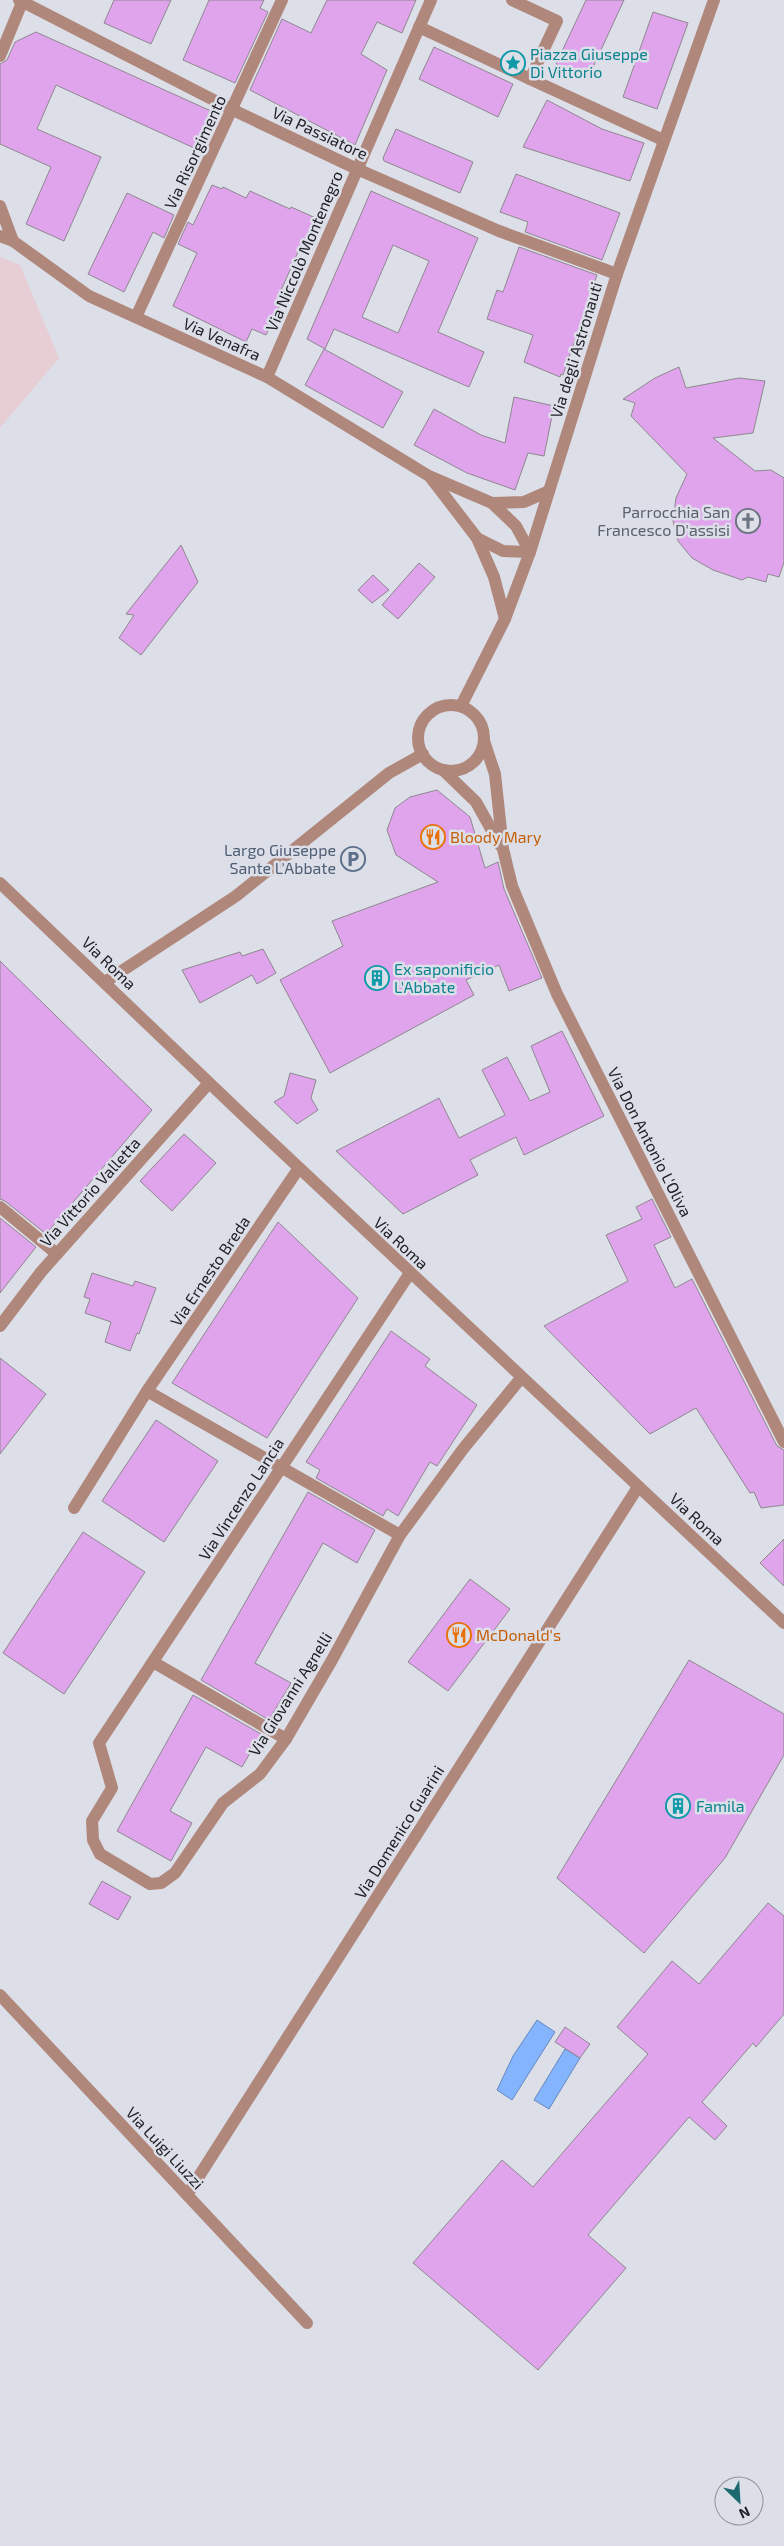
<svg xmlns="http://www.w3.org/2000/svg" width="784" height="2546" viewBox="0 0 784 2546" font-family="'Exo 2',sans-serif">
	<style>
		.education { fill: #e7ced4 }
		.water { fill: #84b4fe; stroke: #6688bd }
		.building { fill: #e0a4ec; stroke: #8e888f; fill-rule: evenodd }
		.lines { fill: none; stroke-linecap: round; stroke-linejoin: round }
		.minor { stroke: #b0877b; stroke-width: 12 }
		.labels { text-anchor: middle; stroke-width: 5; stroke-linejoin: round; paint-order: stroke }
		.culture-label { font-size: 16px; fill: #0d838f; stroke: #dcdee8; text-anchor: start }
		.street-label { font-size: 16px; fill: #202125; stroke: #dcdee8 }
		.worship-label { font-size: 16px; fill: #5b616d; stroke: #dcdee8; text-anchor: end }
		.food-label { font-size: 16px; fill: #c56008; stroke: #dcdee8; text-anchor: start }
		.service-label { font-size: 16px; fill: #4e5e75; stroke: #dcdee8; text-anchor: end }
	</style>
	<rect width="100%" height="100%" fill="#dcdee8"/>
	<!-- education -->
	<polygon class="education" points="0,257 20,265 59,358 0,428"/>
	<!-- water -->
	<g class="water">
		<polygon points="537,2020 555,2032 512,2100 497,2090 513,2056"/>
		<polygon points="565,2049 580,2058 549,2109 534,2100"/>
	</g>
	<!-- building -->
	<g class="building">
		<polygon points="114,0 171,0 151,44 104,23"/>
		<polygon points="209,0 264,0 260,8 268,12 235,83 183,60"/>
		<polygon points="327,0 416,0 402,33 377,22 361,54 387,70 355,145 250,90 282,19 311,33"/>
		<polygon points="586,0 624,0 588,78 556,64"/>
		<polygon points="653,12 688,23 657,109 623,97"/>
		<polygon points="36,32 211,111 194,148 56,85 37,129 101,157 64,241 26,224 51,167 0,144 0,64 7,60 15,42"/>
		<polygon points="434,47 513,84 498,117 419,79"/>
		<polygon points="547,100 602,129 644,143 630,181 523,147"/>
		<polygon points="396,129 473,162 460,193 384,161 383,158"/>
		<polygon points="516,174 620,213 602,260 525,232 528,222 500,212"/>
		<polygon points="212,185 222,189 223,187 246,198 250,191 290,209 291,207 318,219 309,240 306,239 301,250 299,250 278,297 283,299 266,335 252,329 246,342 173,306 197,253 178,244 188,222 193,225"/>
		<path d="M 371,191 L 478,238 L 438,332 L 484,352 L 469,387 L 334,329 L 325,349 L 307,339 ZM 393,245 L 429,261 L 398,333 L 362,317 Z"/>
		<polygon points="127,193 174,215 164,238 153,232 124,292 88,274"/>
		<polygon points="519,247 597,275 563,375 561,374 560,377 524,362 533,335 487,319 497,290 503,292"/>
		<polygon points="324,349 403,392 383,428 305,385"/>
		<polygon points="679,367 686,388 739,378 765,381 753,433 713,438 755,471 771,470 784,478 784,562 779,577 768,574 766,582 748,577 742,580 713,570 692,558 678,541 673,521 676,498 687,474 631,416 635,403 623,399 655,378"/>
		<polygon points="514,397 554,406 544,456 528,453 515,490 467,473 414,445 434,409 481,435 505,443"/>
		<polygon points="181,545 198,582 141,655 119,638 134,615 126,614"/>
		<polygon points="419,563 435,577 398,619 382,605"/>
		<polygon points="373,575 389,590 372,603 358,590"/>
		<polygon points="437,790 470,817 485,868 498,862 504,889 542,978 509,991 499,965 466,980 474,995 330,1073 280,980 343,946 332,921 438,882 396,855 387,830 395,808 410,797"/>
		<polygon points="263,949 276,973 257,984 252,975 200,1003 182,970 240,952 242,956"/>
		<polygon points="0,961 152,1110 46,1234 5,1201 0,1199"/>
		<polygon points="562,1031 604,1116 524,1155 516,1137 470,1160 478,1175 403,1214 336,1151 439,1098 459,1138 505,1115 482,1070 507,1057 530,1101 550,1092 531,1046"/>
		<polygon points="290,1073 316,1080 311,1098 318,1110 297,1124 274,1102 284,1096"/>
		<polygon points="184,1134 216,1163 172,1211 140,1181"/>
		<polygon points="652,1199 671,1237 654,1245 675,1288 692,1279 777,1446 784,1450 784,1505 761,1508 754,1492 750,1493 696,1408 650,1434 544,1326 628,1281 606,1235 642,1219 636,1207"/>
		<polygon points="0,1218 36,1247 0,1293"/>
		<polygon points="278,1222 358,1298 267,1438 172,1383"/>
		<polygon points="92,1273 133,1286 135,1281 156,1288 139,1334 137,1333 130,1351 105,1342 111,1322 85,1313 90,1299 84,1297"/>
		<polygon points="391,1331 430,1359 425,1366 477,1405 437,1466 430,1462 398,1516 387,1509 383,1516 316,1478 320,1470 306,1462"/>
		<polygon points="0,1358 46,1394 0,1454"/>
		<polygon points="156,1420 218,1461 164,1542 102,1501"/>
		<polygon points="308,1492 375,1530 357,1563 323,1543 255,1663 291,1683 269,1720 201,1680"/>
		<polygon points="83,1532 145,1572 64,1694 3,1653"/>
		<polygon points="784,1539 784,1586 760,1563"/>
		<polygon points="470,1579 510,1609 448,1691 408,1662"/>
		<polygon points="689,1660 784,1714 784,1755 725,1858 644,1953 557,1878"/>
		<polygon points="193,1695 261,1734 242,1767 206,1747 170,1811 192,1823 171,1861 117,1831"/>
		<polygon points="102,1881 131,1897 118,1920 89,1904"/>
		<polygon points="768,1903 784,1916 784,2014 756,2047 753,2043 702,2102 727,2126 715,2140 689,2117 588,2235 626,2268 538,2370 413,2263 502,2160 533,2187 648,2054 617,2027 672,1961 699,1984"/>
		<polygon points="565,2027 590,2044 580,2058 555,2042"/>
	</g>
	<g class="lines">
		<!-- minor -->
		<g class="minor">
			<polyline points="19,0 233,110 357,169 499,231 617,274"/>
			<polyline points="419,27 530,79 557,21 512,0"/>
			<polyline points="0,56 23,0"/>
			<polyline points="530,79 663,140"/>
			<polyline points="0,206 13,241"/>
			<polyline points="0,236 13,241 89,296 267,377 429,476 492,503 516,526 530,552"/>
			<polyline points="136,317 282,0"/>
			<polyline points="267,377 431,0"/>
			<polyline points="431,478 477,538 494,577 505,619"/>
			<polyline points="492,503 524,502 549,491"/>
			<polyline points="477,538 503,551 530,552"/>
			<circle cx="451" cy="738" r="33"/>
			<polyline points="461,706 505,619 530,552 617,274 714,0"/>
			<polyline points="484,741 495,774 503,849 512,886 557,994 784,1442"/>
			<polyline points="443,770 476,802 500,845"/>
			<polyline points="0,883 246,1118 784,1623"/>
			<polyline points="105,982 236,896 389,773 423,754"/>
			<polyline points="0,1207 57,1254"/>
			<polyline points="410,1273 99,1743 112,1788 92,1821 93,1840 100,1854 150,1884 161,1883 175,1873 223,1803 260,1774 286,1739 332,1660 400,1535 463,1449 521,1378"/>
			<polyline points="0,1326 41,1272 209,1083"/>
			<polyline points="147,1391 400,1535"/>
			<polyline points="74,1508 147,1391 299,1168"/>
			<polyline points="153,1662 286,1739"/>
			<polyline points="0,1995 307,2323"/>
			<polyline points="187,2195 638,1487"/>
		</g>
	</g>
	<!-- icons -->
	<defs>
		<symbol id="sight-ring" viewBox="-11 -11 22 22"><circle r="9.5" fill="#dcdee8" stroke="#0f9aa8" stroke-width="1.5"/><path d="M0-6L1.8-2.2L6-1.7L2.9 1.2L3.7 5.4L0 3.3L-3.7 5.4L-2.9 1.2L-6-1.7L-1.8-2.2Z" fill="#0f9aa8"/></symbol>
		<symbol id="church-ring" viewBox="-11 -11 22 22"><circle r="9.5" fill="#dcdee8" stroke="#6b7280" stroke-width="1.5"/><path d="M-1.2-6h2.4v3.5h3.3v2.4h-3.3V6h-2.4V-.1h-3.3v-2.4h3.3Z" fill="#6b7280"/></symbol>
		<symbol id="restaurant-ring" viewBox="-11 -11 22 22"><circle r="9.5" fill="#dcdee8" stroke="#e8710a" stroke-width="1.5"/><path d="M-5-6h1v4h1v-4h1v4h1v-4h1v5L-1.5 .5V6h-2V.5L-5-1ZM5-6V6H3V1.5H1.5Q1.5-4 5-6Z" fill="#e8710a"/></symbol>
		<symbol id="parking-ring" viewBox="-11 -11 22 22"><circle r="9.5" fill="#dcdee8" stroke="#5c6f8a" stroke-width="1.5"/><path d="M-3.5-5.5H1a3.5 3.5 0 0 1 0 7H-1V5.5H-3.5ZM-1-3.4V-.6H.8a1.4 1.4 0 0 0 0-2.8Z" fill="#5c6f8a"/></symbol>
		<symbol id="building-ring" viewBox="-11 -11 22 22"><circle r="9.5" fill="#dcdee8" stroke="#0f9aa8" stroke-width="1.5"/><path d="M-4-6H4V6H1V3H-1V6H-4ZM-2.5-4.3h1.7v1.8h-1.7ZM.8-4.3h1.7v1.8H.8ZM-2.5-1h1.7V.8h-1.7ZM.8-1h1.7V.8H.8Z" fill="#0f9aa8"/></symbol>
	</defs>
	<g fill-rule="evenodd">
		<use href="#sight-ring" x="499" y="49" width="28" height="28"/>
		<use href="#church-ring" x="734" y="507" width="28" height="28"/>
		<use href="#restaurant-ring" x="419" y="823" width="28" height="28"/>
		<use href="#parking-ring" x="339" y="845" width="28" height="28"/>
		<use href="#building-ring" x="363" y="964" width="28" height="28"/>
		<use href="#restaurant-ring" x="445" y="1621" width="28" height="28"/>
		<use href="#building-ring" x="664" y="1792" width="28" height="28"/>
	</g>
	<g class="labels">
		<!-- culture labels -->
		<g class="culture-label">
			<text x="530" y="60">Piazza Giuseppe<tspan x="530" dy="18">Di Vittorio</tspan></text>
			<text x="394" y="975">Ex saponificio<tspan x="394" dy="18">L'Abbate</tspan></text>
			<text x="696" y="1812">Famila</text>
		</g>
		<!-- street labels -->
		<g class="street-label">
			<text transform="translate(320 133) rotate(25)" y="6">Via Passiatore</text>
			<text transform="translate(195 152) rotate(-65)" y="6">Via Risorgimento</text>
			<text transform="translate(304 251) rotate(-67)" y="6">Via Niccolò Montenegro</text>
			<text transform="translate(222 339) rotate(24)" y="6">Via Venafra</text>
			<text transform="translate(576 350) rotate(-73)" y="6">Via degli Astronauti</text>
			<text transform="translate(109 963) rotate(44)" y="6">Via Roma</text>
			<text transform="translate(650 1142) rotate(63)" y="6">Via Don Antonio L'Oliva</text>
			<text transform="translate(90 1192) rotate(-48)" y="6">Via Vittorio Valletta</text>
			<text transform="translate(401 1243) rotate(43)" y="6">Via Roma</text>
			<text transform="translate(210 1271) rotate(-56)" y="6">Via Ernesto Breda</text>
			<text transform="translate(241 1499) rotate(-57)" y="6">Via Vincenzo Lancia</text>
			<text transform="translate(697 1519) rotate(43)" y="6">Via Roma</text>
			<text transform="translate(290 1694) rotate(-58)" y="6">Via Giovanni Agnelli</text>
			<text transform="translate(399 1832) rotate(-58)" y="6">Via Domenico Guarini</text>
			<text transform="translate(165 2148) rotate(47)" y="6">Via Luigi Liuzzi</text>
		</g>
		<!-- worship labels -->
		<g class="worship-label">
			<text x="730" y="518">Parrocchia San<tspan x="730" dy="18">Francesco D'assisi</tspan></text>
		</g>
		<!-- food labels -->
		<g class="food-label">
			<text x="450" y="843">Bloody Mary</text>
			<text x="476" y="1641">McDonald's</text>
		</g>
		<!-- service labels -->
		<g class="service-label">
			<text x="336" y="856">Largo Giuseppe<tspan x="336" dy="18">Sante L'Abbate</tspan></text>
		</g>
	</g>
	<!-- north arrow -->
	<g transform="translate(739 2501) rotate(155)"><circle r="24" fill="#dcdee8" stroke="#91929a"/>
	<path d="M0-4L9 19L0 12L-9 19Z" fill="#1d6970"/>
	<text y="-8" font-size="14" font-weight="bold" text-anchor="middle" fill="#202125">N</text>
	</g>
</svg>
